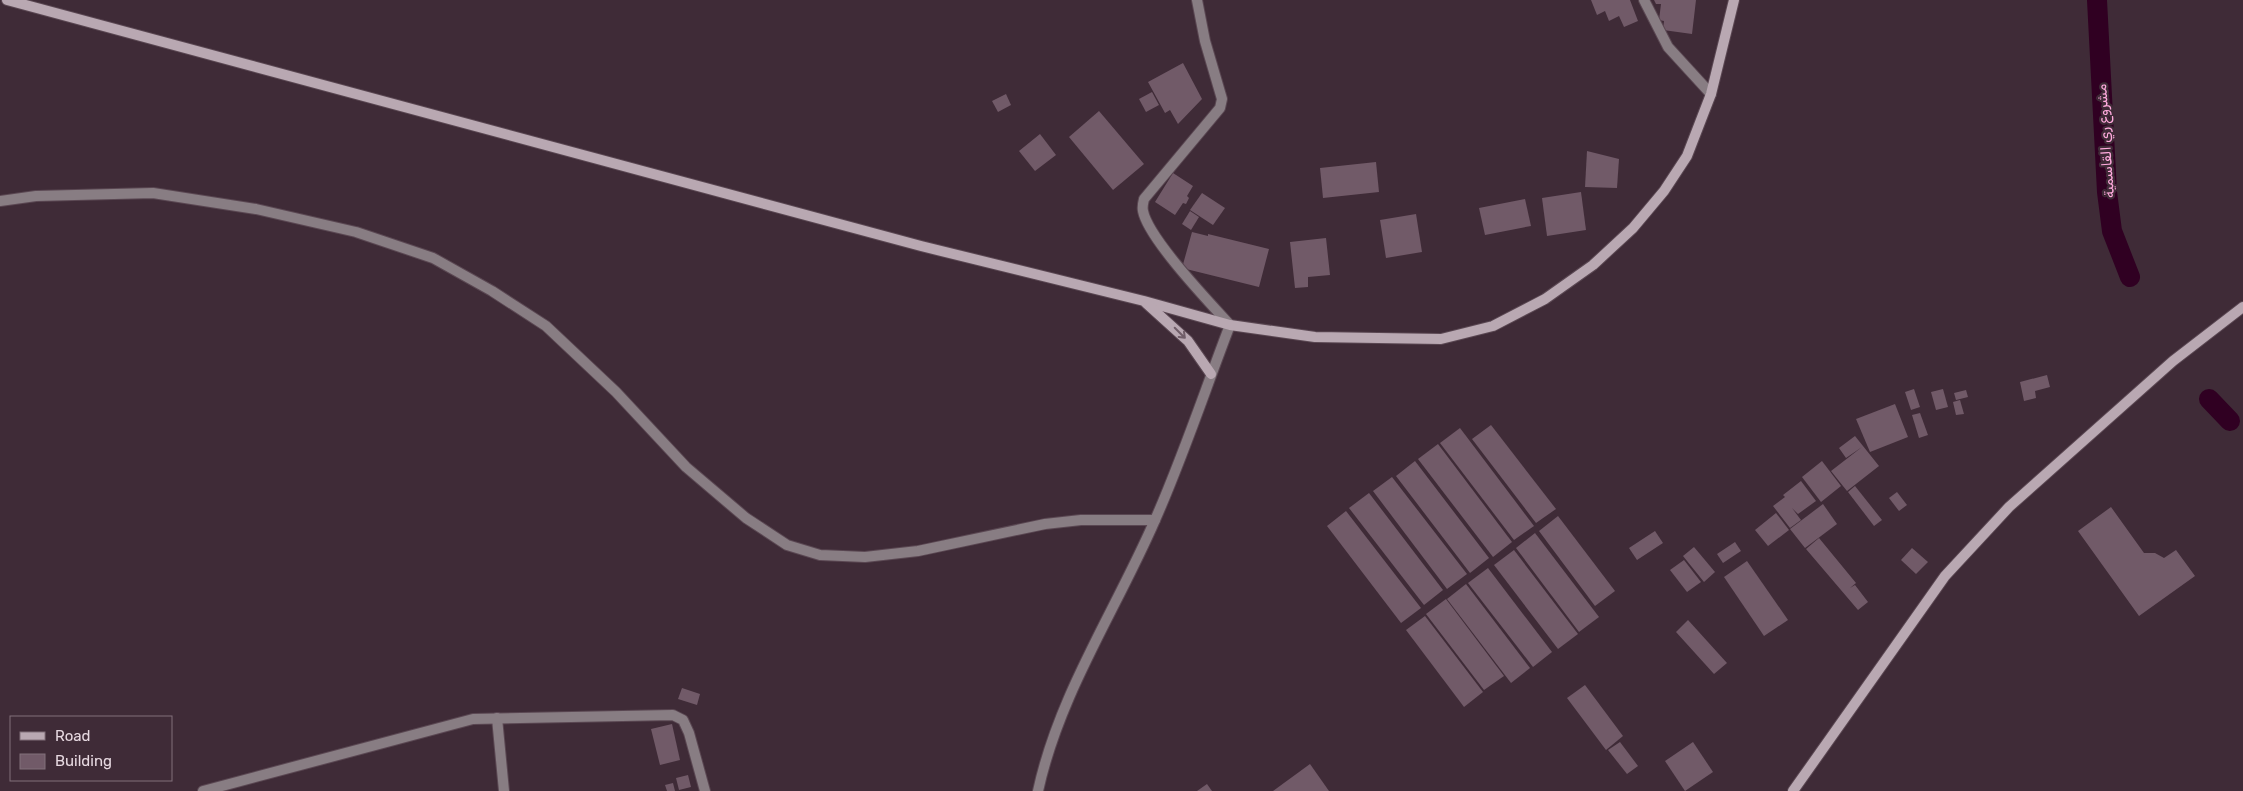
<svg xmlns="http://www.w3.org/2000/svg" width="2243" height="791" viewBox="0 0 2243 791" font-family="Rubik,Vazirmatn,sans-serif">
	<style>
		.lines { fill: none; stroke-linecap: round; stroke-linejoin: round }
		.canal { stroke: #300022; stroke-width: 20 }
		.building { fill: #715a68 }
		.street-casing { stroke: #5a4752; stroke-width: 12 }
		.secondary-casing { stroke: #5a4752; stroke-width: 12 }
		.street { stroke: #887d83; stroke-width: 10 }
		.secondary { stroke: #b9a8b2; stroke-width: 10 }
		.oneway { stroke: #705d68 }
		.labels { text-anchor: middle; stroke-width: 4.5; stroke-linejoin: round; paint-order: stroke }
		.water-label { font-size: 14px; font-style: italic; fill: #fad; stroke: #3f2b37 }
	</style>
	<rect width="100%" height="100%" fill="#3f2b37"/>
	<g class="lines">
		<!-- canal -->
		<g class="canal">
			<polyline points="2097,0 2107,192 2112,231 2130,277"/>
			<polyline points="2209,399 2230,421"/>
		</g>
	</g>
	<!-- building -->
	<g class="building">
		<polygon points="1591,0 1630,0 1638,21 1624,27 1619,16 1609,21 1605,11 1597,15"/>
		<polygon points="1654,0 1696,0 1692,34 1663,30 1664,21 1659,20 1661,4 1656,4"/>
		<polygon points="1183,63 1202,99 1178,124 1170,110 1165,113 1148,82"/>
		<polygon points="1152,92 1159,105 1146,112 1139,99"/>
		<polygon points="1006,94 1011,105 998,112 992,101"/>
		<polygon points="1099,111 1144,164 1113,190 1069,137"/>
		<polygon points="1040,134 1056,155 1035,171 1019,151"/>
		<polygon points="1587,151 1619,159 1617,188 1585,187"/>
		<polygon points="1376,162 1379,192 1323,198 1320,168"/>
		<polygon points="1173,173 1193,186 1187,196 1189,198 1186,204 1183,203 1175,215 1155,202"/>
		<polygon points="1581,192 1586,230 1547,236 1542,198"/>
		<polygon points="1202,193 1225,208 1213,225 1190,210"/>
		<polygon points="1525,199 1531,226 1485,235 1479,208"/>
		<polygon points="1190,211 1199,217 1191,230 1182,224"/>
		<polygon points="1416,214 1422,252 1386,258 1380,220"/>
		<polygon points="1192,232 1208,236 1208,234 1269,249 1259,287 1182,268"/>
		<polygon points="1326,238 1330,275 1308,277 1308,287 1295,288 1290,242"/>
		<polygon points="2047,375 2050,387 2035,391 2036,398 2024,401 2020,382"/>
		<polygon points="1914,389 1920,407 1911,410 1905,392"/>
		<polygon points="1943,389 1948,407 1936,410 1931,392"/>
		<polygon points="1966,390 1968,397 1956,400 1954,393"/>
		<polygon points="1960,400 1964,414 1956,415 1953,402"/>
		<polygon points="1895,404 1908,437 1870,452 1856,419"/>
		<polygon points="1920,413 1928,435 1919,438 1912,415"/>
		<polygon points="1491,425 1556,509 1536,523 1472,439"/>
		<polygon points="1460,428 1534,526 1514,540 1440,443"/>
		<polygon points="1855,436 1879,466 1847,491 1831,471 1862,447 1846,458 1839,448"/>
		<polygon points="1438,444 1512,542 1493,557 1418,459"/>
		<polygon points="1415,461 1489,558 1470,573 1396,476"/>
		<polygon points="1822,461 1841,486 1821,502 1802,477"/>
		<polygon points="1392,477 1467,574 1447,589 1373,491"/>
		<polygon points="1801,481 1816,501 1798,514 1792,508 1801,520 1790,528 1773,506 1785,497 1783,495"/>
		<polygon points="1855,486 1882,520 1874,526 1848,492"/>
		<polygon points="1897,492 1907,505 1899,511 1889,498"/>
		<polygon points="1369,493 1443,590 1424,605 1349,508"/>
		<polygon points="1823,504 1837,524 1805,548 1790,529"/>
		<polygon points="2111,507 2144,553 2155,553 2164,558 2176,550 2195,576 2139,616 2078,531"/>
		<polygon points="1346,511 1421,608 1401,623 1327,526"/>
		<polygon points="1776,513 1789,530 1768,546 1755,530"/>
		<polygon points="1558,516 1615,591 1595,606 1539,531"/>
		<polygon points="1655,531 1663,543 1637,560 1629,548"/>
		<polygon points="1535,533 1599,617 1579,632 1516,548"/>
		<polygon points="1819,538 1856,583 1850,588 1855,585 1868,602 1858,610 1806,549"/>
		<polygon points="1735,542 1741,551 1723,563 1717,554"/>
		<polygon points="1694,547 1715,572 1704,582 1683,556"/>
		<polygon points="1912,548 1928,562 1916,574 1901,560"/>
		<polygon points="1514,550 1578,634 1558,649 1494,565"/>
		<polygon points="1684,560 1701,582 1687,592 1670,570"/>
		<polygon points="1747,561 1788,620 1764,636 1724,577"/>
		<polygon points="1488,568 1552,652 1533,667 1468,583"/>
		<polygon points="1466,584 1530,668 1511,683 1447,599"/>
		<polygon points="1446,599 1504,676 1484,690 1426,614"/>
		<polygon points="1425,616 1483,692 1464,707 1406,630"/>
		<polygon points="1688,620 1727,663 1714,674 1676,632"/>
		<polygon points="1585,685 1623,736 1606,750 1567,698"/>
		<polygon points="682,688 700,694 697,705 678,699"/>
		<polygon points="672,724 680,760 660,765 651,729"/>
		<polygon points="1620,742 1638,766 1627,774 1608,750"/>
		<polygon points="1693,742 1713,772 1685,791 1665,761"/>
		<polygon points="1310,764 1329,791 1273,791"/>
		<polygon points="688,775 691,787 679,790 676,778"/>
		<polygon points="673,783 675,791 667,791 665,785"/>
		<polygon points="1207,784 1212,791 1197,791"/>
	</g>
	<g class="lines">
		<defs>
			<g id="street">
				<polyline points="1644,0 1668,47 1711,94"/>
				<polyline points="0,201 36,196 153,193 256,209 356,232 433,258 492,291 546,326 616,392 686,467 746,518 787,545 820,555 865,557 918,551 1045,524 1081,520 1155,520"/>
				<polyline points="497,718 504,791"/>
				<polyline points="203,791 473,719 673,715 683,720 689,733 705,791"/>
				<path d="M 1038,791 C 1059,694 1116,610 1155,520 C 1183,457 1205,390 1230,325 C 1209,302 1148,238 1143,211 C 1142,207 1143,203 1144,199 L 1220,108 L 1222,99 L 1205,41 L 1197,0"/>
			</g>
			<g id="secondary">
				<polyline points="7,0 921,246 1144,301 1230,325 1315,337 1441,339 1493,326 1545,299 1593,265 1633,228 1664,191 1687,156 1711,94 1734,0"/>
				<polyline points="1146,303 1188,341 1211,374"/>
				<polyline points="1793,791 1945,576 2009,507 2173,361 2243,307"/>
			</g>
		</defs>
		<!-- street casing -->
		<use href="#street" class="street-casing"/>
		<!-- secondary casing -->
		<use href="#secondary" class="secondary-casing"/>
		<!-- street -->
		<use href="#street" class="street"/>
		<!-- secondary -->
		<use href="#secondary" class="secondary"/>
	</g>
	<!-- one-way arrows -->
	<defs><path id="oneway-shaft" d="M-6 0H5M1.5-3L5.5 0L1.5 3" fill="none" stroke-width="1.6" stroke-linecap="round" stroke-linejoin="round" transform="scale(1.25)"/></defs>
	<use class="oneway" href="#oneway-shaft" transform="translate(1180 333) rotate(45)"/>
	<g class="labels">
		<!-- water labels -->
		<g class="water-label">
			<text transform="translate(2105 141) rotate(-94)" y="5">مشروع ري القاسمية</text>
		</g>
	</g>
	<!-- legend -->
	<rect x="10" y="716" width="162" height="65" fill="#3f2b37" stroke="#82717b"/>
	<rect x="20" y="732" width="25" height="8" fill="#b9a8b2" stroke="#82717b"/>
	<text x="55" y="741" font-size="15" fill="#e7d9e1">Road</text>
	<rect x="20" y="754" width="25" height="15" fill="#715a68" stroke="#82717b"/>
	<text x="55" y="766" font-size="15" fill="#e7d9e1">Building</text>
</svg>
